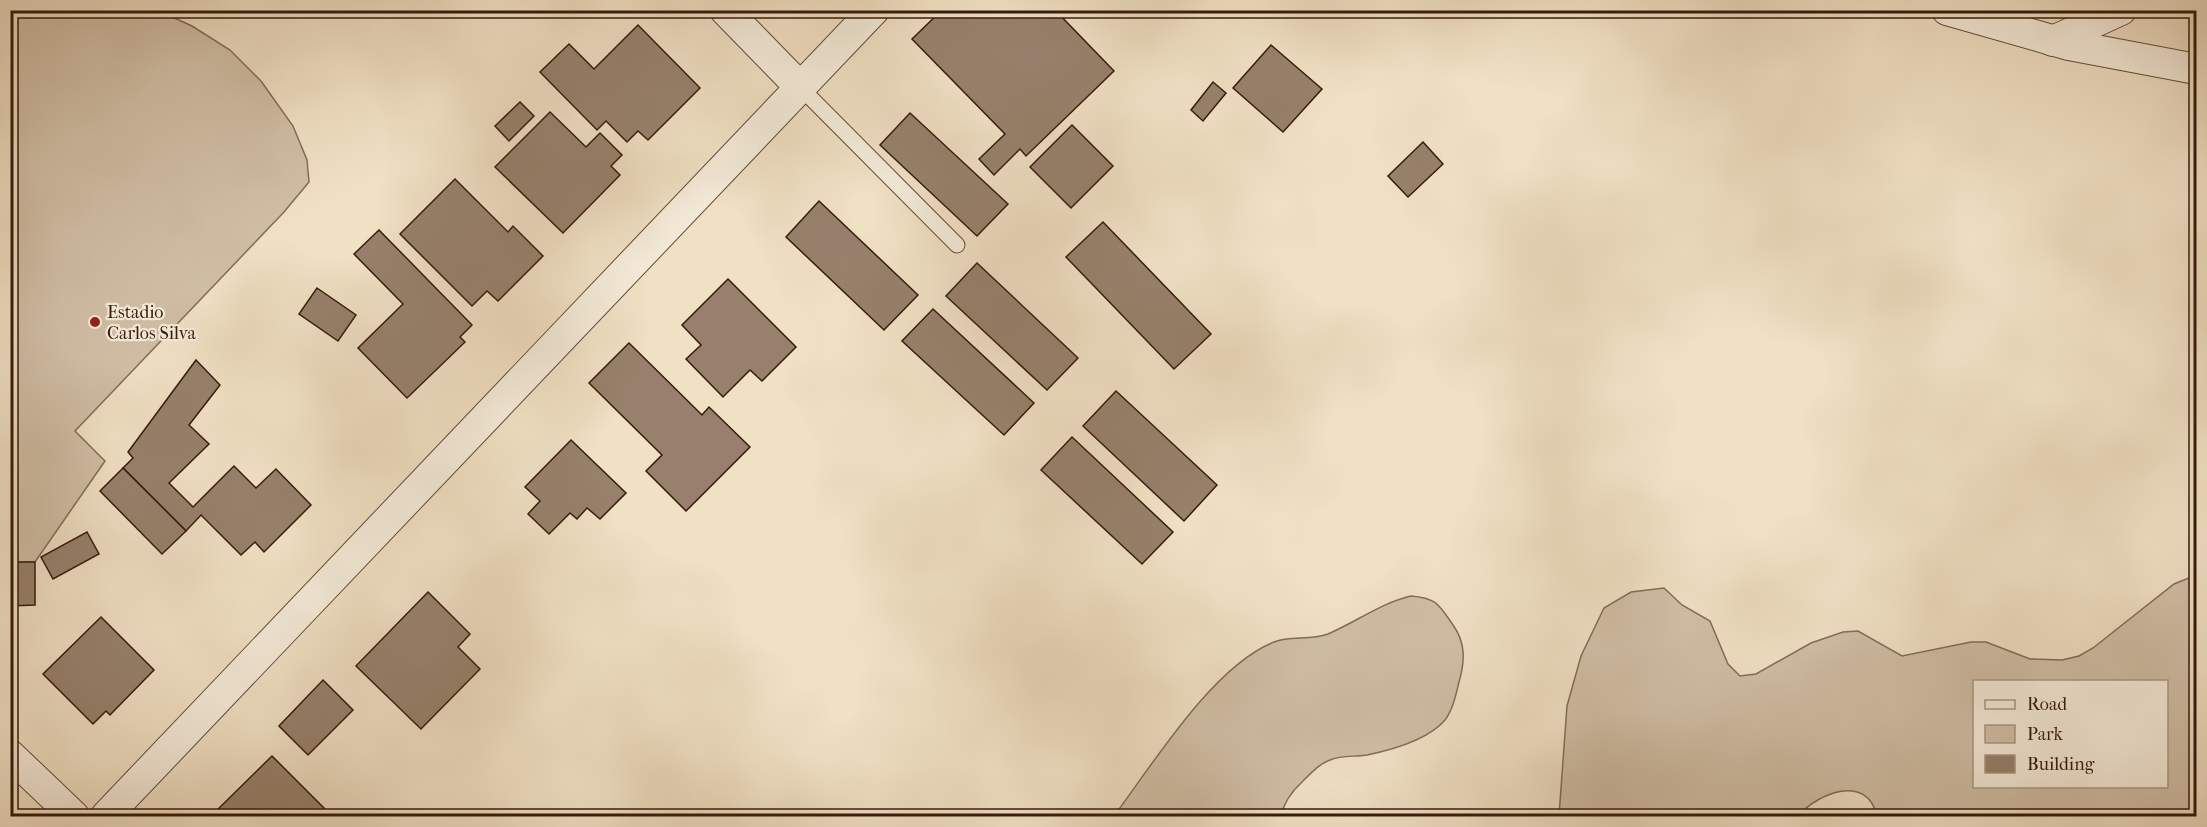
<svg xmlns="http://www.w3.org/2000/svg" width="2207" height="827" viewBox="0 0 2207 827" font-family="'IM FELL French Canon',serif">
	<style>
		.green { fill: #d0bea5; stroke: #836c58; stroke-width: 1.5; fill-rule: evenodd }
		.building { fill: #97816c; stroke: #361a0c; stroke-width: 1.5 }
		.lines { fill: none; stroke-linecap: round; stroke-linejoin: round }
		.lane-casing { stroke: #644c3a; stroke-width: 17 }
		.street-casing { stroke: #644c3a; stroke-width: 32 }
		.lane { stroke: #f5ebd9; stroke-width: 15 }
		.street { stroke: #f5ebd9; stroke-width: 30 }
		.poi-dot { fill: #8f2418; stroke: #f5ebd9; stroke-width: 2 }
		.labels { text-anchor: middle; stroke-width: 4.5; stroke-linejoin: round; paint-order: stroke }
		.poi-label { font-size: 18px; fill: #361a0c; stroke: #f5ebd9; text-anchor: start }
	</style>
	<rect width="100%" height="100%" fill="#f0e0c4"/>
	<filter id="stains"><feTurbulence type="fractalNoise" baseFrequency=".00333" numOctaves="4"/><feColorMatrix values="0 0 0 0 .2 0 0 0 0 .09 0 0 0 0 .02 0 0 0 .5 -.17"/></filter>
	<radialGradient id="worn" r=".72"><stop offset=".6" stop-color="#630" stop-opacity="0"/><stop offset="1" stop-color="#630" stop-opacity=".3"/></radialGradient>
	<!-- green -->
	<g class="green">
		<polygon points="10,11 159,11 192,26 230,50 261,81 293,126 307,160 309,182 284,212 75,431 105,461 35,562 10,562"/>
		<path d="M 2196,575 L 2196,816 L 1877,816 C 1867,773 1818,793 1798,816 L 1559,816 L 1567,706 L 1581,656 L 1604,608 L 1631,592 L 1664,588 L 1682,605 L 1710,621 L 1728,664 L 1740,676 L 1756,674 L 1811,643 L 1843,632 L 1858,631 L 1902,656 L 1971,642 L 1986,642 L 2030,659 L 2062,660 L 2079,656 L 2093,648 L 2174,584 ZM 1974,682 L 2166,682 L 2166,786 L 1974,786 Z"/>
		<path d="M 1411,596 C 1437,598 1439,605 1453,625 C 1466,643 1465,661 1459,682 C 1456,694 1453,710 1445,720 C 1428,740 1391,750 1367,755 C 1355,757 1341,755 1330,760 C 1319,764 1311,773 1302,782 C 1291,792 1284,802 1281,816 L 1114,816 C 1153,764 1213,666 1274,642 C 1290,635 1310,641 1328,634 C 1356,622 1381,603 1411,596 Z"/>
	</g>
	<!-- building -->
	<g class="building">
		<polygon points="942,10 1041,10 1043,13 1045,10 1055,10 1114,71 1026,156 1020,149 994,175 979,159 1005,134 912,39"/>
		<polygon points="638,25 700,88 648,140 638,131 627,142 606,121 597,130 540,72 569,44 594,69"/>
		<polygon points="1271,45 1322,89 1283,132 1233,88"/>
		<polygon points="1213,82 1226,93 1203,121 1191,110"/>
		<polygon points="520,102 534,116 509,141 495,126"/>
		<polygon points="550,112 586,147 600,133 622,155 611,166 620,175 563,233 495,167"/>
		<polygon points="910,113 1008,204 977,236 880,145"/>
		<polygon points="1072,125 1113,166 1071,208 1030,167"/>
		<polygon points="1423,142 1443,164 1408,197 1388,176"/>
		<polygon points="455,179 508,232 513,226 543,256 498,301 487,291 472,306 400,234"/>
		<polygon points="819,201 918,295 884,330 786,237"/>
		<polygon points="1103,222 1211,334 1174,369 1066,257"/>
		<polygon points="379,230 472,325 460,337 465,342 407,398 358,348 403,304 354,254"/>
		<polygon points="977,263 1078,358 1047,390 946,296"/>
		<polygon points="728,279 796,347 762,381 750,370 723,397 686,359 701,345 682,325"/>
		<polygon points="317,288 356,315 338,341 299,314"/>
		<polygon points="933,309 1034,403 1004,435 902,341"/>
		<polygon points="629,343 702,415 709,407 750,447 686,511 646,471 662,455 589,383"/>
		<polygon points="196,360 220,385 189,425 209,444 169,483 193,507 234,466 256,488 276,469 311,505 264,552 255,542 241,555 201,515 186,531 123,468 133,458 128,452"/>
		<polygon points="1116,391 1217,485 1184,521 1083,426"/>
		<polygon points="1072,437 1173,532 1142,564 1041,470"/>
		<polygon points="571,440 626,493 600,519 587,508 577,519 570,513 549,534 528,514 540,501 525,487"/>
		<polygon points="123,468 186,531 162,554 100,491"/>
		<polygon points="87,532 99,554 53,579 41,557"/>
		<polygon points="10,562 35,562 35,605 10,606"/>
		<polygon points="428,592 470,634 458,647 480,669 421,729 356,666"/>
		<polygon points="101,617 154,670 110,715 106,711 93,724 43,674"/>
		<polygon points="323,680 353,710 308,755 279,726"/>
		<polygon points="272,756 332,816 215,816 213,814"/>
	</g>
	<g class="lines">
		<defs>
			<polyline id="lane" points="800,87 957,245"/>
			<g id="street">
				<polyline points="725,10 800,87"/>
				<polyline points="1947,10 2069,45 2196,69"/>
				<polyline points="2053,41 2121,10"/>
				<polyline points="10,755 74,816"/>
				<polyline points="106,816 874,10"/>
			</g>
		</defs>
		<!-- lane casing -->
		<use href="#lane" class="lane-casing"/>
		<!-- street casing -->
		<use href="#street" class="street-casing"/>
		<!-- lane -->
		<use href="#lane" class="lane"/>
		<!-- street -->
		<use href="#street" class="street"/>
	</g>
	<!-- markers -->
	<circle class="poi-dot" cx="95" cy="322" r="6"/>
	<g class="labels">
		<!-- poi labels -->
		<g class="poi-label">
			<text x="107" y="318">Estadio<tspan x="107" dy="21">Carlos Silva</tspan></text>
		</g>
	</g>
	<!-- margin -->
	<rect width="2207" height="827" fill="none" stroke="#f0e0c4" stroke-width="36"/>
	<rect x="12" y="12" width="2183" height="803" fill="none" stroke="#361a0c" stroke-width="3"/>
	<rect x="18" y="18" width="2171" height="791" fill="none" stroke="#361a0c" stroke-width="1.5"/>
	<!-- legend -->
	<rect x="1973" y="680" width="195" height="108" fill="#f5ebd9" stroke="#a99787" stroke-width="1.5"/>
	<rect x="1985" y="700" width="30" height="9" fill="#f5ebd9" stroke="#a99787" stroke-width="1.5"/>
	<text x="2027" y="710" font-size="18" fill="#361a0c">Road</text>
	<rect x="1985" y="725" width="30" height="18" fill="#d0bea5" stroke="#a99787" stroke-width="1.5"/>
	<text x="2027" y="740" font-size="18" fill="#361a0c">Park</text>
	<rect x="1985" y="755" width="30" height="18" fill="#97816c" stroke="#a99787" stroke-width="1.5"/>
	<text x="2027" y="770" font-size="18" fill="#361a0c">Building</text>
	<rect width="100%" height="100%" filter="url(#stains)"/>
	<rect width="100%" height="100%" fill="url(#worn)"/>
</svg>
